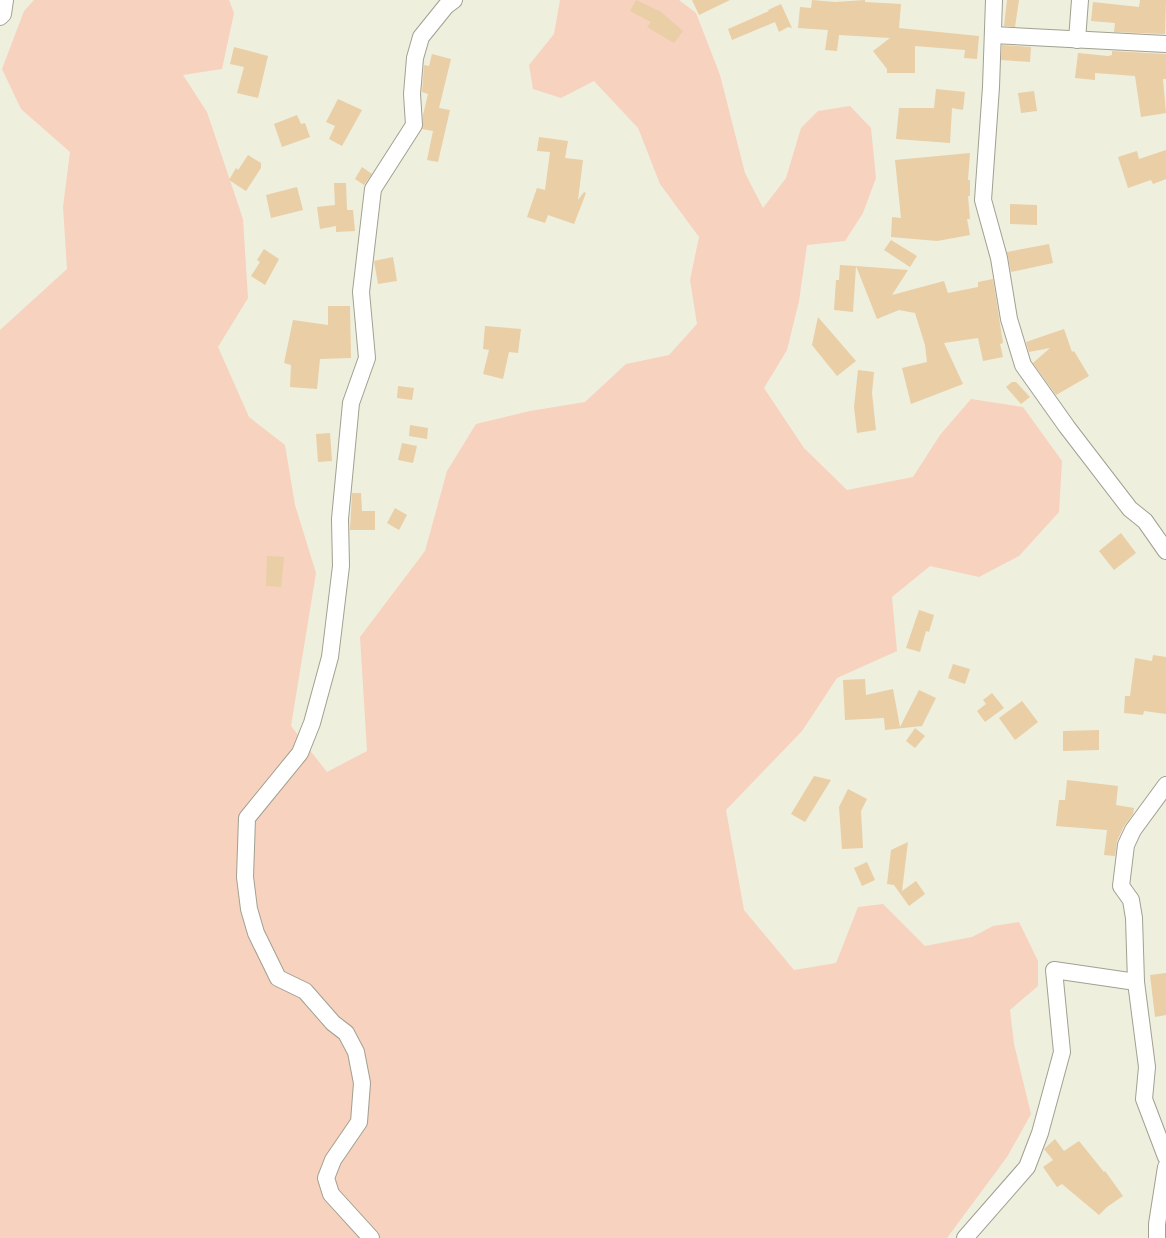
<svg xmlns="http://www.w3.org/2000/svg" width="1166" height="1238" viewBox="0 0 1166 1238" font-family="Figtree,sans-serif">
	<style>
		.green { fill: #f7d2be }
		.building { fill: #e9cea6 }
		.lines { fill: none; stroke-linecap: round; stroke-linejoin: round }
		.minor-casing { stroke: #a1a091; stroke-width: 18 }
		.minor { stroke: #fff; stroke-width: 16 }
	</style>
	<rect width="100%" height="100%" fill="#efefde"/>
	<!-- green -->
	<polygon class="green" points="34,0 229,0 234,13 222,69 183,75 207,112 243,219 248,298 218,347 249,417 285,445 295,505 316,573 291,726 327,772 367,751 360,637 425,551 447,471 476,424 530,411 585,402 626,364 669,355 697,324 690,280 699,237 660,184 638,128 594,81 561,98 533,89 529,65 554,34 560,0 679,0 696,13 720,75 745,173 763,208 786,178 801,128 818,111 850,106 871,128 876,178 863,213 845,241 807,245 799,301 787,350 764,388 804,448 847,490 913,477 940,435 971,399 1023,407 1062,461 1059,512 1019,556 979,577 930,566 892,597 897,651 837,678 802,731 726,810 744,910 794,970 836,963 858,907 883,904 925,946 972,937 993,926 1019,922 1038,961 1038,986 1010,1010 1014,1044 1031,1114 1007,1157 947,1238 0,1238 0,330 67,269 63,207 70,152 21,109 2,69 24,11"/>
	<!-- building -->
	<g class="building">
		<polygon points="636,0 661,12 683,31 674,43 647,27 651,22 630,11"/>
		<polygon points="692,0 730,0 699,15"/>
		<polygon points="812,0 835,2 865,0 865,2 901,4 899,28 979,36 977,59 964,58 965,50 915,46 915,73 887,73 887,69 873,51 890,38 839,35 837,51 825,50 828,30 798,28 800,7 811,8"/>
		<polygon points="1007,0 1019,0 1015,27 1004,26"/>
		<polygon points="1140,0 1166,0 1165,34 1114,32 1115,23 1091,21 1093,2 1139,7"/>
		<polygon points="781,4 792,28 788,27 779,32 775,22 732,40 728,29 769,11 768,10"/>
		<polygon points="1002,45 1031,47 1030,62 1001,60"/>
		<polygon points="234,47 268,56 258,98 237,93 244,67 230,64"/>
		<polygon points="1112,51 1166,54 1166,79 1163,79 1166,113 1141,117 1135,76 1095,73 1095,80 1075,78 1078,53 1108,56 1112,55"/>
		<polygon points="432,54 451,59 439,108 450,110 438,162 427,160 433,131 422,129 423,115 428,94 422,92 424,65 429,66"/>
		<polygon points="936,89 965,92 963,110 952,108 950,143 896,139 899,108 934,108"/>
		<polygon points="1034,91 1037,111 1021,113 1018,93"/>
		<polygon points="338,99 362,110 342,146 329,139 335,126 326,122"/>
		<polygon points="297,115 301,124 305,123 310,137 282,147 274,124"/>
		<polygon points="539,137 568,141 565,158 583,160 578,200 584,192 586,193 574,224 548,215 545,223 527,217 537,188 545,190 550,152 537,151"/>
		<polygon points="1166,150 1166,179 1153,184 1151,180 1128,188 1118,157 1137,151 1139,159"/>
		<polygon points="970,153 968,180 970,180 970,196 968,196 970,219 967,219 970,235 937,241 891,237 892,217 901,218 895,160"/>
		<polygon points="248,155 261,163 261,168 246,191 229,180 236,168 238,170"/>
		<polygon points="362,167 372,174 364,185 355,179"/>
		<polygon points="334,183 346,183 347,210 353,210 355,231 336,232 336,226 320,229 317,207 335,205"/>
		<polygon points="297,187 303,210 271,218 266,195"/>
		<polygon points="1010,204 1037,205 1037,225 1010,224"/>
		<polygon points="891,240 917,256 910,267 884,250"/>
		<polygon points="1049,244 1053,263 1011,272 1007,252"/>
		<polygon points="264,249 279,259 265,285 251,276 260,262 257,260"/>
		<polygon points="393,257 397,281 378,284 374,261"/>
		<polygon points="840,265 856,266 853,312 834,310 836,280 839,280"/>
		<polygon points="856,266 908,270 892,295 944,281 948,293 978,287 978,282 993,279 1003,343 1000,344 1003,357 983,361 978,338 944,343 963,384 911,404 902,368 927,362 925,345 915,313 899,310 877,319"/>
		<polygon points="328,306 350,306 351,358 320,359 317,389 290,387 291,365 284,363 293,320 328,325"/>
		<polygon points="818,317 856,361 837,376 812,345"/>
		<polygon points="485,326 521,329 518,353 509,352 503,379 483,374 489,350 483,349"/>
		<polygon points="1064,329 1072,352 1074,351 1089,376 1056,395 1033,363 1050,348 1029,352 1026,342"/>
		<polygon points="858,370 874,372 872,393 876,430 857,433 854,407"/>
		<polygon points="1012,382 1016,382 1030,397 1021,404 1006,387"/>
		<polygon points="398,386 414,388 412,400 397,398"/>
		<polygon points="410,425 428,428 427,439 409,436"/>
		<polygon points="330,433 332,461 318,462 316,434"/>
		<polygon points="402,443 417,446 413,463 398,460"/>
		<polygon points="352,493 361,493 362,511 375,511 375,530 350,530"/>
		<polygon points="395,508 407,515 399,530 387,523"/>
		<polygon points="1121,533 1136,553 1114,570 1099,551"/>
		<polygon points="267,556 284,557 281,587 266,586"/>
		<polygon points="919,610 934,615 929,632 926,631 920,652 906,648"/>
		<polygon points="1153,655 1166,657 1166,714 1144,711 1143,715 1124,713 1125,696 1130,696 1135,658 1152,661"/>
		<polygon points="953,664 970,669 965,684 948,678"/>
		<polygon points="865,679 866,695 893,689 900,727 919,690 936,698 922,726 885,730 884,718 845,720 843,680"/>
		<polygon points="992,693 1004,708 985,722 977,711 986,704 983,700"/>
		<polygon points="1022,701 1038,722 1015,740 999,718"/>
		<polygon points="915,728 925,736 915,748 906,741"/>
		<polygon points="1099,730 1099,750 1063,751 1063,731"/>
		<polygon points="814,776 831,780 805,822 791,814"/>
		<polygon points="1067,780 1118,786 1116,805 1134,808 1133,814 1124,826 1117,841 1115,856 1104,855 1107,830 1056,826 1059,800 1065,800"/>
		<polygon points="848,789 867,799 861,811 863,848 842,849 839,807"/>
		<polygon points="908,842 902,891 916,881 925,894 909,906 894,885 887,884 891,850"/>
		<polygon points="867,862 875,880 862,886 854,868"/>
		<polygon points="1166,973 1166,1015 1155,1017 1150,975"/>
		<polygon points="1055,1139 1064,1151 1079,1141 1104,1172 1105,1171 1123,1196 1107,1207 1099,1215 1062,1184 1057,1187 1043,1167 1053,1160 1044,1149"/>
	</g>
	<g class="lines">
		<defs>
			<g id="minor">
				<polyline points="994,0 991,87 983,200 999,258 1009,319 1023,365 1067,427 1130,509 1145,521 1166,551"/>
				<polyline points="0,17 3,14 5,0"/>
				<polyline points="993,35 1166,44"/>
				<polyline points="1077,40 1080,0"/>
				<polyline points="1166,785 1133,830 1126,845 1121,886 1131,900 1134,918 1136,982 1147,1067 1144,1099 1166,1157"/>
				<polyline points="371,1238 331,1194 326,1178 333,1160 359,1122 362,1083 356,1052 346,1033 333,1023 305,991 278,978 256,933 249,909 245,877 247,818 300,753 312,723 330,657 341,566 340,519 351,403 367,358 361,292 373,189 414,125 412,94 415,58 421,37 446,6 454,0"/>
				<polyline points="965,1238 1027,1167 1040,1133 1062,1052 1054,970 1136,982"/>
				<polyline points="1157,1238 1157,1224 1166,1167"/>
			</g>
		</defs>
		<!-- minor casing -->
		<use href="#minor" class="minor-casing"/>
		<!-- minor -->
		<use href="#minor" class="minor"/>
	</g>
</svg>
